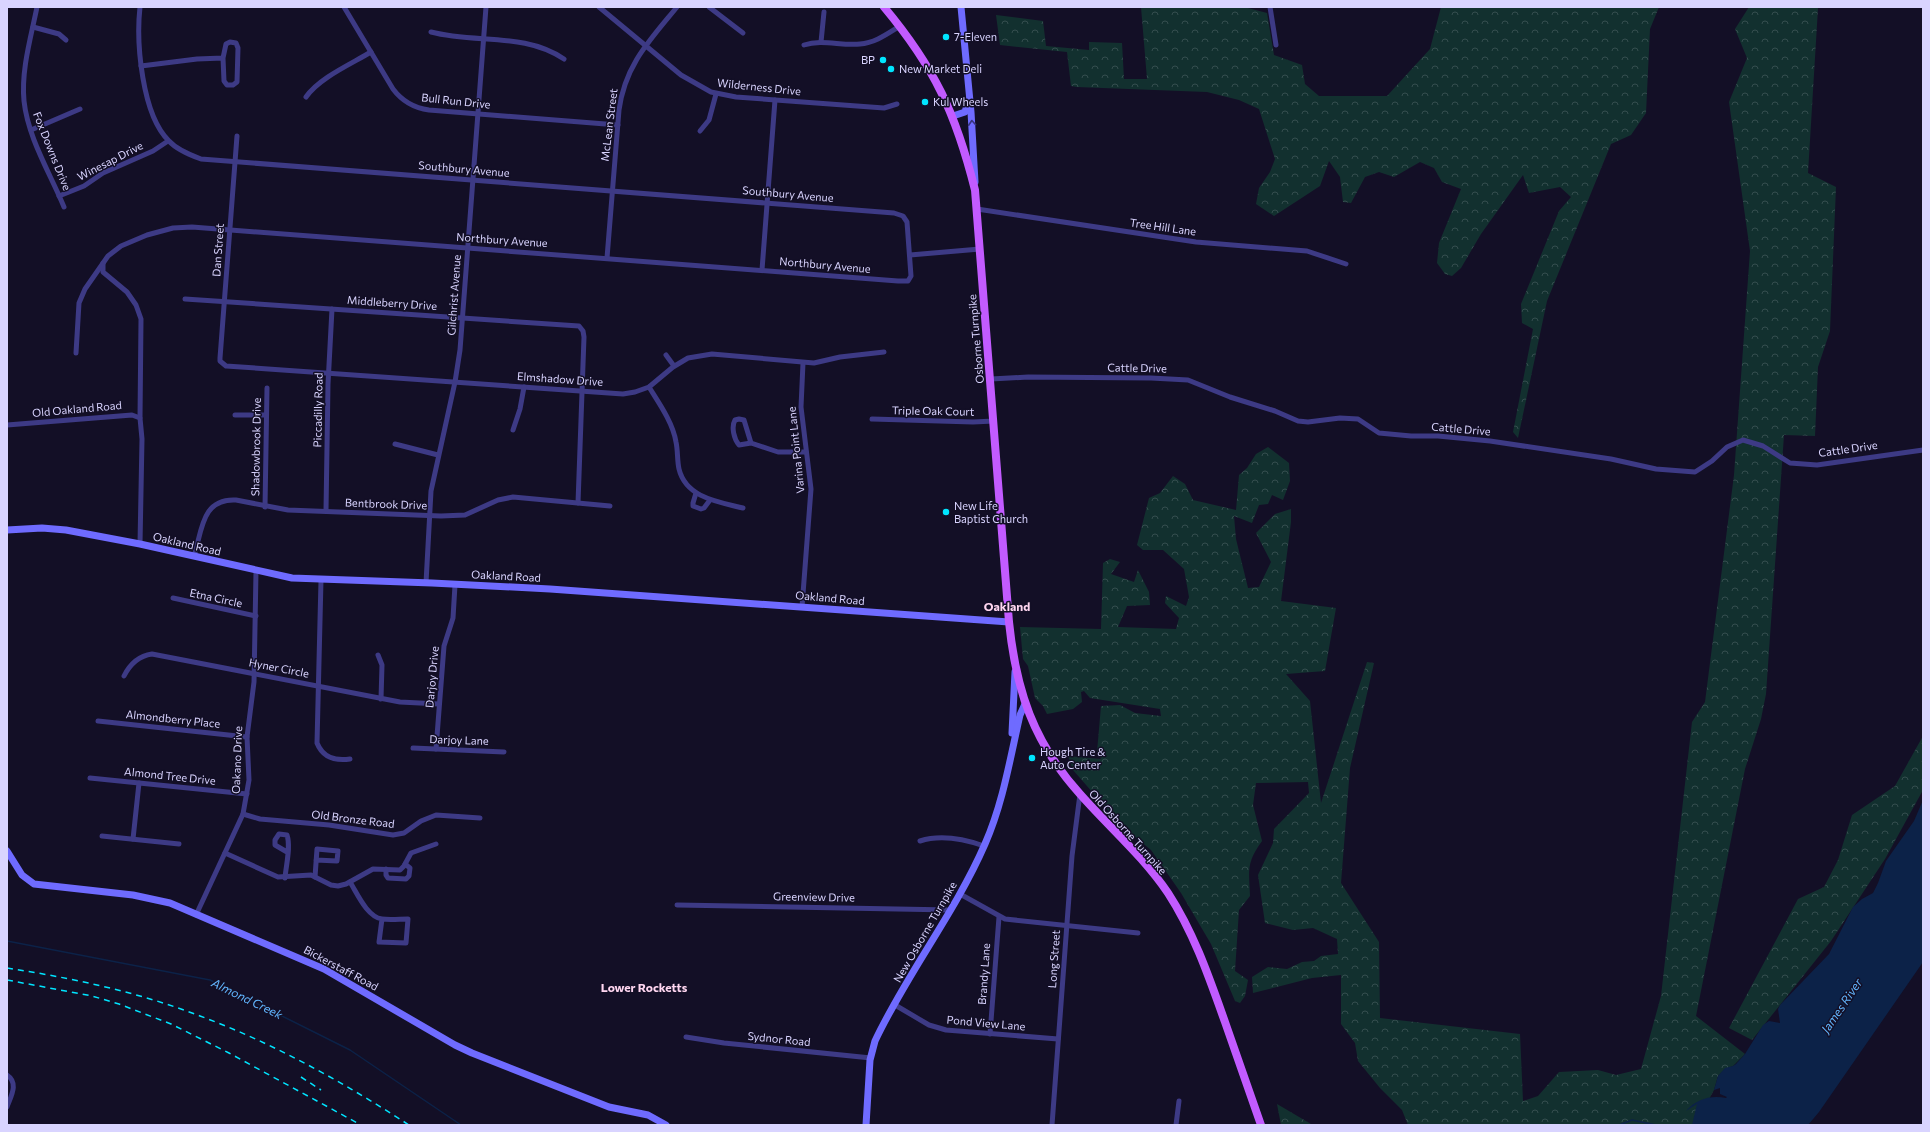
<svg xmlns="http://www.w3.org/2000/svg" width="1930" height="1132" viewBox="0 0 1930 1132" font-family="Commissioner,sans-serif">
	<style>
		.forest { fill: url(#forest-crowns) }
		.water { fill: #0c2248 }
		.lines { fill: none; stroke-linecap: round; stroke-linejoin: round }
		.stream { stroke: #0c2248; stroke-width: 1.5 }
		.street { stroke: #3d3a85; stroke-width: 5 }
		.secondary { stroke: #6f6bff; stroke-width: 7 }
		.primary { stroke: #c25bff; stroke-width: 8 }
		.rail { stroke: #00e5ff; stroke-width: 1.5; stroke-dasharray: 6 5; stroke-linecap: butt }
		.oneway { stroke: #38347d }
		.poi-dot { fill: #00e5ff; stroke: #130f26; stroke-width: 1.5 }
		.labels { text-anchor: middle; stroke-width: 3; stroke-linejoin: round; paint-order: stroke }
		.poi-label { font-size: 11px; fill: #d9d4ff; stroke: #130f26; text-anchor: start }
		.street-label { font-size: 11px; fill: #d9d4ff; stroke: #130f26 }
		.neighbourhood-label { font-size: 12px; font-weight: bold; fill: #ffd6f0; stroke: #130f26 }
		.water-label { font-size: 12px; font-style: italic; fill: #62b6ff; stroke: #130f26 }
	</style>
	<defs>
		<pattern id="forest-crowns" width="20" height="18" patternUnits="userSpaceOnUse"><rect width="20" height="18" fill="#12302f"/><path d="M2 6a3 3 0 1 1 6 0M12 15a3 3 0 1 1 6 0" fill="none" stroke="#344d4e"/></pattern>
	</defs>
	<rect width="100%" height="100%" fill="#130f26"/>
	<!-- forest -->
	<g class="forest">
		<polygon points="1141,7 1244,7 1267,13 1274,55 1302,65 1305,84 1319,96 1387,96 1430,49 1441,7 1659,7 1650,29 1646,113 1631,135 1611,144 1547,301 1518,438 1513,432 1533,329 1522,323 1521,304 1559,211 1571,197 1560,187 1529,193 1523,175 1481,234 1461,268 1452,276 1445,274 1437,263 1439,243 1461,189 1442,182 1434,168 1420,162 1394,177 1379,172 1365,177 1351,203 1343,202 1340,177 1329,161 1320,186 1274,216 1256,204 1259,188 1270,172 1275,159 1259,109 1239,100 1207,92 1077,87 1071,86 1067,52 1000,45 996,15 1043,21 1046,46 1089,50 1089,42 1122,43 1124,79 1147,79"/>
		<path d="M 1749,7 L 1827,7 L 1818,8 L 1808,173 L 1836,187 L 1830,331 L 1818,367 L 1815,436 L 1784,435 L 1766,694 L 1761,719 L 1745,769 L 1696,1016 L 1745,1054 L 1733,1066 L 1725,1069 L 1718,1076 L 1714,1090 L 1695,1125 L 1408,1125 L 1402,1110 L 1380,1088 L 1358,1061 L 1355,1043 L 1341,1024 L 1341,975 L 1312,978 L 1253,993 L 1252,977 L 1268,967 L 1287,969 L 1302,962 L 1314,961 L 1321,956 L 1338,954 L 1337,939 L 1313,928 L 1293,930 L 1265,923 L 1258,875 L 1273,843 L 1274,829 L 1309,793 L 1308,782 L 1256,783 L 1253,805 L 1262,841 C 1246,863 1249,870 1250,896 L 1239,910 L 1235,971 L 1248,980 L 1245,996 L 1240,1003 L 1235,1001 L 1211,944 L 1181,893 L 1151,850 L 1121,825 L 1073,770 L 1068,756 L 1101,759 L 1097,752 L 1101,706 L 1120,705 L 1135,713 L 1161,716 L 1160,709 L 1090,698 L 1084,691 L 1081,692 L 1082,702 L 1073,709 L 1047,714 L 1043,706 L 1035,698 L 1028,666 L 1023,659 L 1020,627 L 1101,629 L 1103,563 L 1110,559 L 1120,562 L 1111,574 L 1134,582 L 1138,570 L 1149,592 L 1150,605 L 1127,606 L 1118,627 L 1176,629 L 1179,618 L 1165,603 L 1166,596 L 1186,606 L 1189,597 L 1184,569 L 1163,550 L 1143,550 L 1137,545 L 1149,498 L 1160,493 L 1173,476 L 1185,484 L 1193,500 L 1236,510 L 1239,475 L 1247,468 L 1256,454 L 1268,447 L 1289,463 L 1290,481 L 1283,500 L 1272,495 L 1268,504 L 1259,505 L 1252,523 L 1234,516 L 1236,539 L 1248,588 L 1259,587 L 1271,562 L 1256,533 L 1275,514 L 1291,509 L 1291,522 L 1281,601 L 1336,608 L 1325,671 L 1286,674 L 1310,701 L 1321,803 L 1367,662 L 1374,663 L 1350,768 L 1341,883 L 1379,942 L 1380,1018 L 1520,1034 L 1523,1101 L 1538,1096 L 1559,1072 L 1598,1070 L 1616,1075 L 1641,1069 L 1661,996 L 1692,722 L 1705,702 L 1734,475 L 1750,251 L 1729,102 L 1747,58 L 1735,29 Z"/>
		<polygon points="1923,736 1923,790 1885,859 1831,941 1752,1040 1729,1028 1798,899 1824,887 1838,860 1852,815 1895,786"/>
		<polygon points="1277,1104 1311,1124 1312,1125 1281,1125"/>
	</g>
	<!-- water -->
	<path class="water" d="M 1923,800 L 1923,962 L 1819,1112 L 1808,1125 L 1692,1125 L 1697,1104 L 1686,1111 C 1696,1099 1711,1095 1726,1098 L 1727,1097 L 1720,1094 L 1720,1088 L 1714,1090 L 1718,1076 L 1725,1068 L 1733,1066 L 1736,1064 L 1745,1054 L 1763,1025 L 1769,1021 L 1780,1023 L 1778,1009 L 1780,1005 L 1829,954 L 1853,907 L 1862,899 L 1873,893 L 1878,883 L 1886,861 L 1914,821 Z"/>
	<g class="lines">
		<!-- stream -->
		<g class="stream">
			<polyline points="7,941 210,980 350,1050 461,1125"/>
			<polyline points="1619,1125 1632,1120 1656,1125"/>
		</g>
		<!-- street -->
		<g class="street">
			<path d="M 37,7 C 31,37 21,70 24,101 C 28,138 50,173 64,207"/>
			<path d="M 344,7 L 393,89 C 402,101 414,108 429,110 L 618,125"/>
			<polyline points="599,7 681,75 711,92 736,97 884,108 897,104"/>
			<polyline points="709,7 743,33"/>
			<polyline points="1270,7 1276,45"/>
			<polyline points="33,27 59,34 66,40"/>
			<path d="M 431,32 C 476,44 524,32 564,59"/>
			<polyline points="821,42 824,12"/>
			<path d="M 804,45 C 822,39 841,46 860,44 C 875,43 887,34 900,26"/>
			<polyline points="141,66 197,59 223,58 224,81 227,85 233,85 237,82 238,48 236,43 230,42 226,44 223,58"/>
			<path d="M 306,97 C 319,78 351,64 371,52"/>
			<polyline points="31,130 80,109"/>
			<polyline points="700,131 709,120 716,94"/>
			<polyline points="237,136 220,358 220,361 226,366 623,394 635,392 649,387 673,367 688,358 712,354 814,363 840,357 884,352"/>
			<polyline points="59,196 84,186 103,173 153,151 168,141"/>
			<polyline points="977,209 1196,242 1307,251 1346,264"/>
			<polyline points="910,255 980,249"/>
			<path d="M 607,258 L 619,110 C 625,65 650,40 677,7"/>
			<polyline points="103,263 103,272 127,292 136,305 141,319 140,418"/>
			<polyline points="762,270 775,100"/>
			<polyline points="185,299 579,326 583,331 584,337 578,503"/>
			<path d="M 76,353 L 79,303 L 85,289 L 108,256 L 121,246 L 147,235 L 173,228 L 192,227 L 898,281 L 908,281 L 911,276 L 907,222 L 903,216 L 894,213 L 201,159 C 190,155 177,150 169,141 C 142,115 136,43 140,7"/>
			<polyline points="666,355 674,366"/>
			<polyline points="991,379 1028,377 1151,378 1188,380 1230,397 1275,411 1298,421 1308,422 1340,418 1358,419 1379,433 1411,436 1438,436 1490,441 1611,459 1656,469 1695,472 1712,461 1727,447 1743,440 1763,446 1790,463 1817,465 1923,450"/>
			<path d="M 649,387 C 659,403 673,423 676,442 C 678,451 677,460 679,469 C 686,498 719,502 743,508"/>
			<polyline points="235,415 266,415"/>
			<polyline points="872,419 973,422 994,421"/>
			<polyline points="7,425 132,415 140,418 142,439 140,544"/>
			<polyline points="513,430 520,409 524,387"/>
			<path d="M 751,443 L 744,420 L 739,419 L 735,420 C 731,427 734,439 739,445 L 751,443 L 778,452 L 805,452"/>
			<polyline points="395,444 438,455"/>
			<polyline points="696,493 693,503 693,506 701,509 704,508 710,500"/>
			<polyline points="265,507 267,388"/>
			<polyline points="326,511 328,384 332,309"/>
			<path d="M 194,556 C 202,532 201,498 236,500 L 288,510 L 441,516 L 465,515 L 498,500 L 513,497 L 610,506"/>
			<path d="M 321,580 L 317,743 C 323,758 335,761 350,759"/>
			<polyline points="426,583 431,491 455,382 460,350 486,7"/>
			<polyline points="173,598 256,616"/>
			<polyline points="802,607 811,489 801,407 803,363"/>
			<polyline points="378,655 382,665 381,699"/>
			<path d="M 124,676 C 130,664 138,656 152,654 L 400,702 L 439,704"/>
			<polyline points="98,721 247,737"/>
			<polyline points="413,748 504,752"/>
			<polyline points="436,749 444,646 453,618 455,585"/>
			<polyline points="90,778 247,794"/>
			<polyline points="243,814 260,819 329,825 393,835 404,833 421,821 436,815 480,818"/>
			<polyline points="102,836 179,844"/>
			<polyline points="133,839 139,783"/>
			<path d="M 920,841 C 942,834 964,839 984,846"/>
			<polyline points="225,853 278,877 311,875 331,885 338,886 346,884 373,869 400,870 404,866 411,853 436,844"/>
			<polyline points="386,869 386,875 388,878 406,879 409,876 410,868 405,864"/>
			<polyline points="315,877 317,849 338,851 337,861 316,860"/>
			<path d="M 285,878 C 286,865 291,847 287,835 L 279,834 L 275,840 L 275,845 L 287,852"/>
			<path d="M 350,882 C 357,893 367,917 382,919 C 390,920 400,919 408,919 L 406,943 L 379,942 L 382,919"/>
			<polyline points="960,894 1005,919 1138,933"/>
			<polyline points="677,905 951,910"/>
			<polyline points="196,915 243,814 249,780 247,737 254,682 256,571"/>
			<polyline points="895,1005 929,1025 946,1030 1058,1039"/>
			<polyline points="990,1034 999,917"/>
			<polyline points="686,1037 724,1043 871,1058"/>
			<path d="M 7,1075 C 19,1083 11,1096 7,1107"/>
			<polyline points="1052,1125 1072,856 1080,794"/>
			<polyline points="1176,1125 1179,1101"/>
		</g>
		<!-- secondary -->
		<g class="secondary">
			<polyline points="961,7 971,112 975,182"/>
			<polyline points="953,116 965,112 968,102"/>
			<polyline points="7,530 42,528 66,530 140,544 292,578 432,583 550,589 1009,622"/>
			<polyline points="1012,733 1015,672"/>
			<polyline points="7,851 22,875 34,884 133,895 170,903 324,969 455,1045 472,1053 609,1107 648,1115 666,1125"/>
			<path d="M 866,1125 L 870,1060 L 875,1041 C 907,973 955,913 985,844 C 1003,803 1010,759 1020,715 L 1025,704"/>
		</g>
		<!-- primary -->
		<path class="primary" d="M 884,7 C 935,68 956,114 975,190 L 1009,622 C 1016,690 1033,742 1080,794 C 1109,827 1143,856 1168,893 C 1194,933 1209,977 1225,1022 C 1237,1057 1249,1091 1261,1125"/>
		<!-- rail -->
		<g class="rail">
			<path d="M 7,968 C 72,978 138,992 200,1016 C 273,1043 343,1082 409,1125"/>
			<polyline points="7,980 92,996 119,1004 171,1024 229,1053 361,1125"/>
			<polyline points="301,1077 321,1090"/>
		</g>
	</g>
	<!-- one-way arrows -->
	<defs><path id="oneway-chevron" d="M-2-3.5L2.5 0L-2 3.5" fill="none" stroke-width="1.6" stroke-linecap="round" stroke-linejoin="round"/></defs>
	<use class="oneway" href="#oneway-chevron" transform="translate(972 123) rotate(-94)"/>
	<!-- markers -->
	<g class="poi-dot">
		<circle cx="946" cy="37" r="4"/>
		<circle cx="883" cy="60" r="4"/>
		<circle cx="891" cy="69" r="4"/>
		<circle cx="925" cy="102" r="4"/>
		<circle cx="946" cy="512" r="4"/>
		<circle cx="1032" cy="758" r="4"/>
	</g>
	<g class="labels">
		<!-- poi labels -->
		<g class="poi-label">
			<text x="954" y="41">7-Eleven</text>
			<text x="875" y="64" text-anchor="end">BP</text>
			<text x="899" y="73">New Market Deli</text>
			<text x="933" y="106">Kul Wheels</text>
			<text x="954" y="510">New Life<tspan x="954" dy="13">Baptist Church</tspan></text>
			<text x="1040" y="756">Hough Tire &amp;<tspan x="1040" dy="13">Auto Center</tspan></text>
		</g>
		<!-- street labels -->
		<g class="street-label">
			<text transform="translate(759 87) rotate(6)" y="4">Wilderness Drive</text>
			<text transform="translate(456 101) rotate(6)" y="4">Bull Run Drive</text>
			<text transform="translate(609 125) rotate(-83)" y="4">McLean Street</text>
			<text transform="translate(52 151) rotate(68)" y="4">Fox Downs Drive</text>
			<text transform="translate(110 161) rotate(-27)" y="4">Winesap Drive</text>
			<text transform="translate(464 169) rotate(5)" y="4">Southbury Avenue</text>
			<text transform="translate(788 194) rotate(5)" y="4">Southbury Avenue</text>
			<text transform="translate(1163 227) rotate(8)" y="4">Tree Hill Lane</text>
			<text transform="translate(502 240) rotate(4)" y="4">Northbury Avenue</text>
			<text transform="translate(218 250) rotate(-86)" y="4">Dan Street</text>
			<text transform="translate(825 265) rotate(5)" y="4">Northbury Avenue</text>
			<text transform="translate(454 295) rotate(-86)" y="4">Gilchrist Avenue</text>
			<text transform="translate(392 303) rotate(4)" y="4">Middleberry Drive</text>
			<text transform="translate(976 339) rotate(-95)" y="4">Osborne Turnpike</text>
			<text transform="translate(1137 368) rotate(1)" y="4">Cattle Drive</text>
			<text transform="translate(560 379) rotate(4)" y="4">Elmshadow Drive</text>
			<text transform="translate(77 409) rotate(-5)" y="4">Old Oakland Road</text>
			<text transform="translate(318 410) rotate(-89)" y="4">Piccadilly Road</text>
			<text transform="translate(933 411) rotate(1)" y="4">Triple Oak Court</text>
			<text transform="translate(1461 429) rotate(5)" y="4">Cattle Drive</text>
			<text transform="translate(256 447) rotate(-89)" y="4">Shadowbrook Drive</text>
			<text transform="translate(1848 449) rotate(-8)" y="4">Cattle Drive</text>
			<text transform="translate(796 450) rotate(-96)" y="4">Varina Point Lane</text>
			<text transform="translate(386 504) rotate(2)" y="4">Bentbrook Drive</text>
			<text transform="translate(187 544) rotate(13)" y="4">Oakland Road</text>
			<text transform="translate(506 576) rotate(3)" y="4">Oakland Road</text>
			<text transform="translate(216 598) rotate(12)" y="4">Etna Circle</text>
			<text transform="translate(830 598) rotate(5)" y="4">Oakland Road</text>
			<text transform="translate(279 668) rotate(11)" y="4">Hyner Circle</text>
			<text transform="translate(432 677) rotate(-85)" y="4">Darjoy Drive</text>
			<text transform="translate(173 719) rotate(6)" y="4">Almondberry Place</text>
			<text transform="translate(459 740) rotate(2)" y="4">Darjoy Lane</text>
			<text transform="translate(237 760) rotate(-88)" y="4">Oakano Drive</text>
			<text transform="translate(170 776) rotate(6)" y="4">Almond Tree Drive</text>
			<text transform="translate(353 819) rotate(7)" y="4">Old Bronze Road</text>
			<text transform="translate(1128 832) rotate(48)" y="4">Old Osborne Turnpike</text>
			<text transform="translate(814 897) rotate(1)" y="4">Greenview Drive</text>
			<text transform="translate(925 932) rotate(-60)" y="4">New Osborne Turnpike</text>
			<text transform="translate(1054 959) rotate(-86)" y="4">Long Street</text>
			<text transform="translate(341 968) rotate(28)" y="4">Bickerstaff Road</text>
			<text transform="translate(984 974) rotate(-86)" y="4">Brandy Lane</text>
			<text transform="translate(986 1023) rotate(5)" y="4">Pond View Lane</text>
			<text transform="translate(779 1039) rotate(6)" y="4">Sydnor Road</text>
		</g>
		<!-- neighbourhood labels -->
		<g class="neighbourhood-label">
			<text x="1007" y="611">Oakland</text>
			<text x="644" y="992">Lower Rocketts</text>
		</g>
		<!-- water labels -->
		<g class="water-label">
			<text transform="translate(247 999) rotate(26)" y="4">Almond Creek</text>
			<text transform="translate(1842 1006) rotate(-56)" y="4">James River</text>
		</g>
	</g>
	<!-- border -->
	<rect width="1930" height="1132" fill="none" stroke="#d9d4ff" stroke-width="16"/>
</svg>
